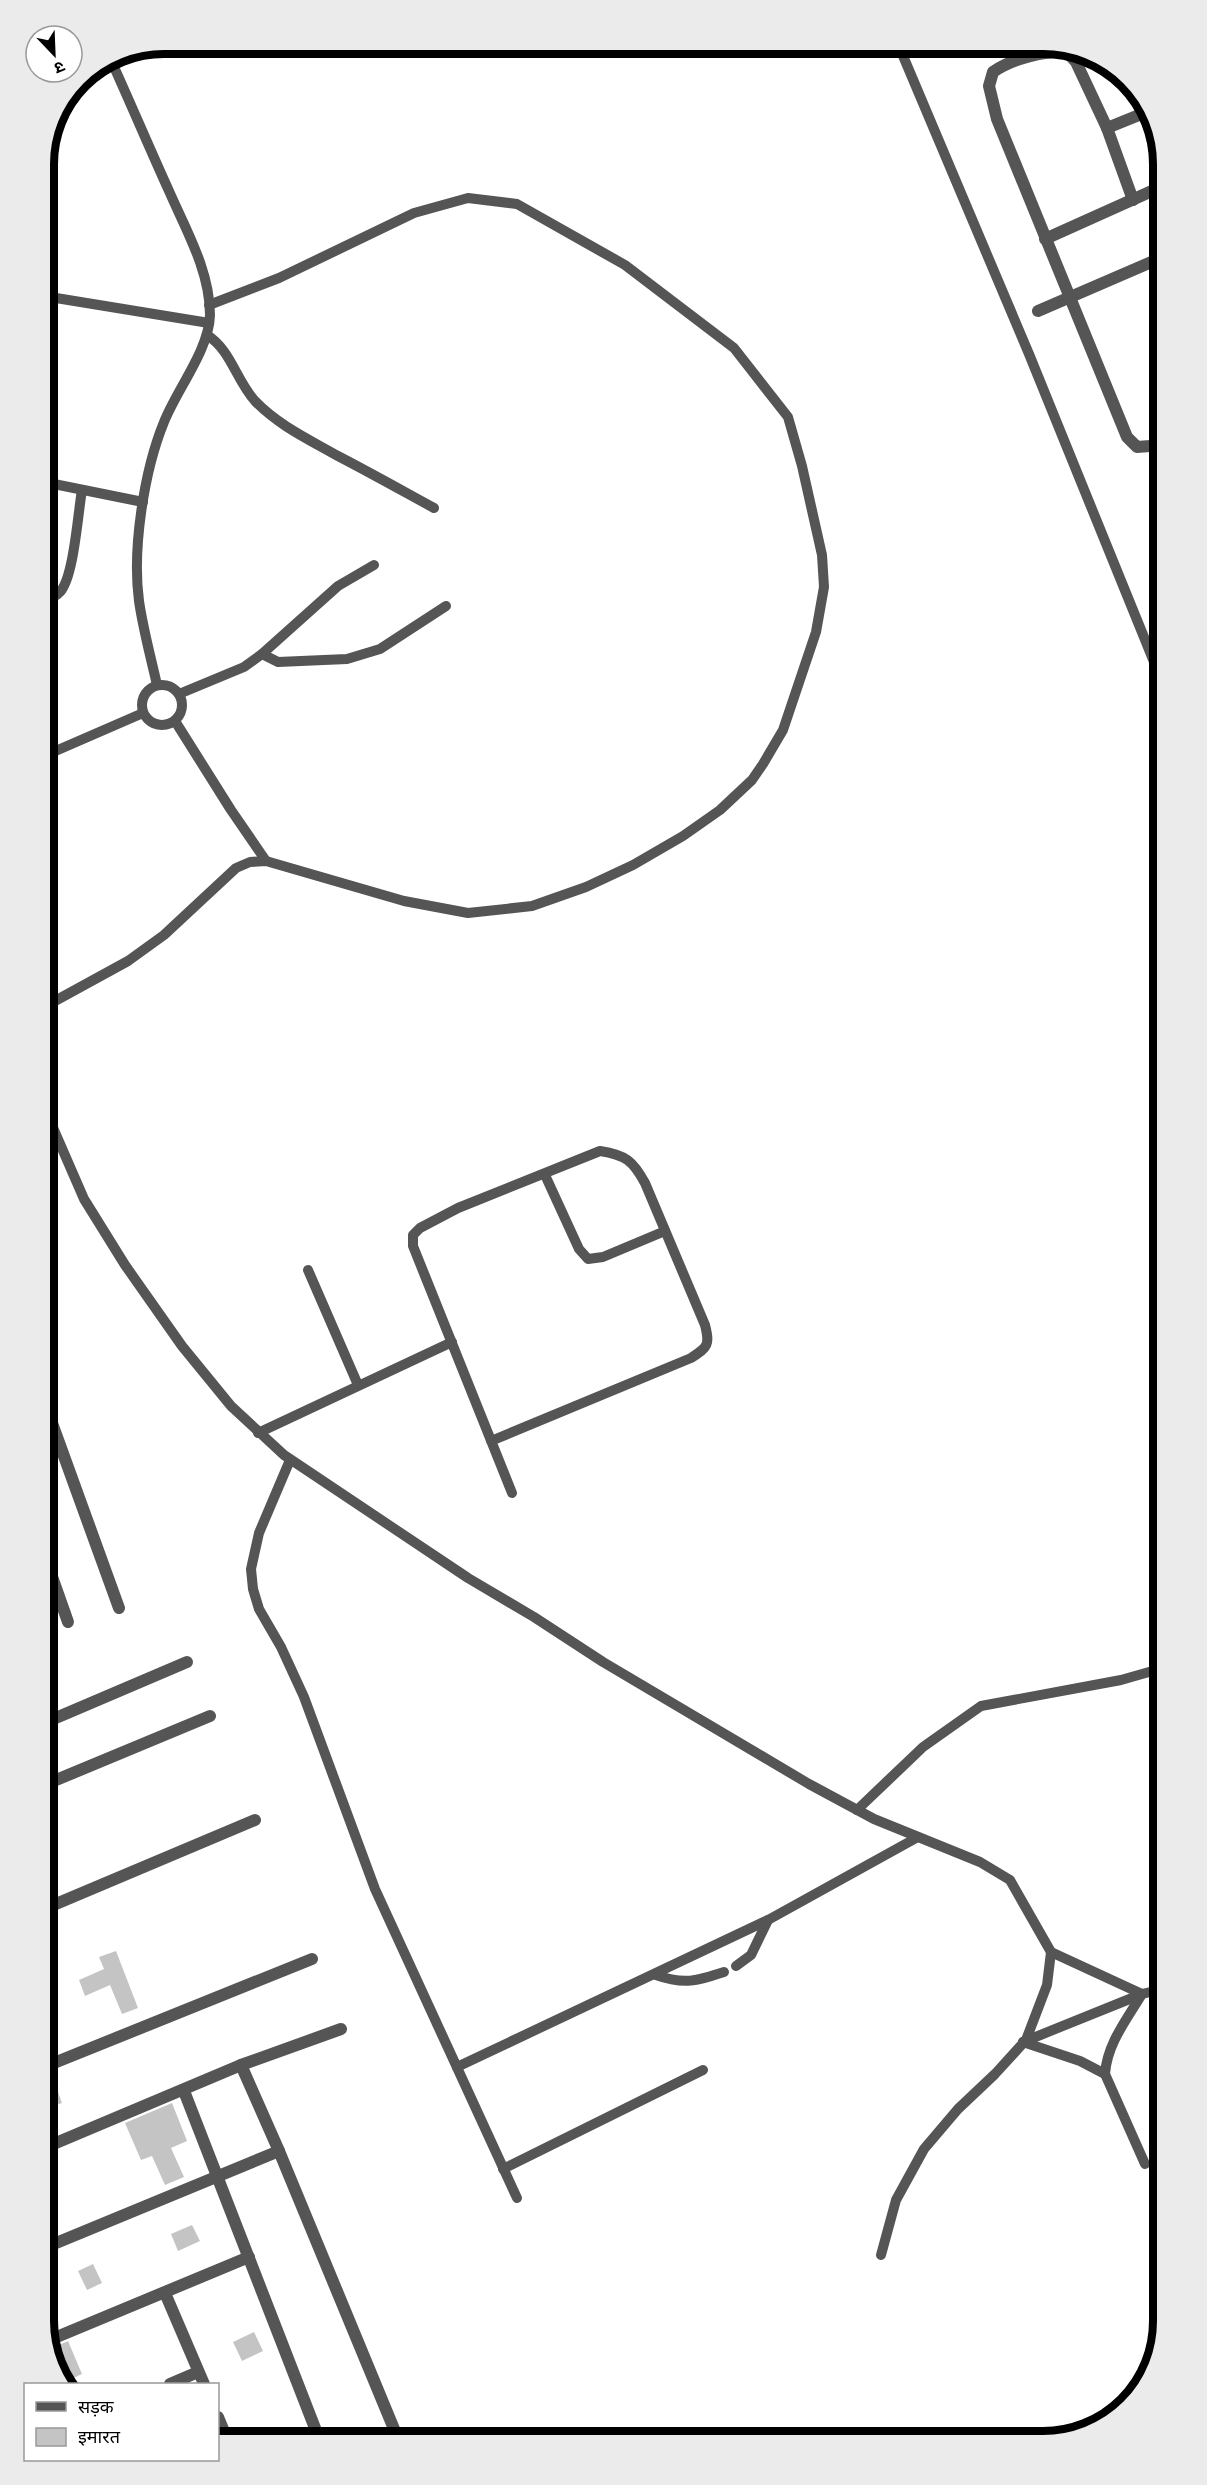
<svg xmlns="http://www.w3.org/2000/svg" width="1207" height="2485" viewBox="0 0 1207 2485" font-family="'PT Sans Narrow','Noto Sans Devanagari',sans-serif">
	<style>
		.building { fill: #c4c4c4 }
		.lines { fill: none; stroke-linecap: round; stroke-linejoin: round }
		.service { stroke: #555; stroke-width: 10 }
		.minor { stroke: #555; stroke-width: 12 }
		.rim { fill: none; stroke: #000; stroke-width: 8 }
	</style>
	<rect width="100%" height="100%" fill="#fff"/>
	<!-- building -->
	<g class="building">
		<polygon points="116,1951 138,2008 122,2014 110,1985 85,1996 79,1980 104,1969 99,1957"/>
		<polygon points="51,2073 62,2103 47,2108 44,2099 44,2075"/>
		<polygon points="172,2103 187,2141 171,2148 184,2177 165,2185 152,2156 141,2160 125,2123"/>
		<polygon points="192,2225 200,2241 178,2251 171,2234"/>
		<polygon points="93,2264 102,2283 87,2290 78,2271"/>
		<polygon points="254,2332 263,2351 242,2361 233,2342"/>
		<polygon points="68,2341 82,2374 65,2382 50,2349"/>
	</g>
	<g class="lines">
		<!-- service -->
		<g class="service">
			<polyline points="898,44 1029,354 1163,684"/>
			<path d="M 110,58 C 130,102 149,147 169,191 C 186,230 210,271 210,315 C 209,350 177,389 164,422 C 144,471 132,549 139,601 C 143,629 151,658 157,685"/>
			<polyline points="106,61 130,50"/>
			<polyline points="44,305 56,298 209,323"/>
			<path d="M 207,335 C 231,350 236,380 255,401 C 278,425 308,439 336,455 C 369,472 401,490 434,508"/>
			<polyline points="44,482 143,502"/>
			<path d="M 44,601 C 50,599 56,597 60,592 C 74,577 78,512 82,490"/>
			<polyline points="262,654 278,662 347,659 380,649 446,606"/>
			<circle cx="162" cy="705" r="20"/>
			<polyline points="179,694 244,667 262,654 338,586 374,565"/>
			<polyline points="175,721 231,810 266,861"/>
			<polyline points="44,756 143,713"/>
			<polyline points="44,1007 128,961 164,935 236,868 250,862 266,861 404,901 468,913 532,906 586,887 633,865 683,836 720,810 752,780 763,764 783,730 816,632 824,587 822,555 802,466 788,417 734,348 625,265 517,204 468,198 414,213 279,278 209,305"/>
			<polyline points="44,1107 84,1199 125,1265 182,1346 231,1406 284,1455 468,1578 534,1617 603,1662 809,1784 874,1819 980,1862 1010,1880 1051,1952 1142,1994 1163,1989"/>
			<polyline points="545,1175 579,1249 588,1259 603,1257 665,1231"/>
			<polyline points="308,1270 358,1385"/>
			<polyline points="258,1433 452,1342"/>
			<path d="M 491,1441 L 691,1358 C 708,1347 710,1345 705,1325 L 645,1183 C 633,1161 626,1155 600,1151 L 458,1208 L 420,1228 L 413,1235 L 413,1246 L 512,1493"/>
			<polyline points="290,1460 259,1533 251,1569 253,1589 259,1609 281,1647 304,1697 375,1889 517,2198"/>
			<polyline points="857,1810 923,1747 981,1706 1121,1680 1163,1668"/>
			<polyline points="736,1966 751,1955 768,1920"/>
			<path d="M 656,1975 C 684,1985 697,1981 724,1972"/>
			<path d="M 1142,1994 C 1127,2019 1107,2044 1105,2074 L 1145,2164"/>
			<polyline points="1023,2042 1142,1994"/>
			<polyline points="1023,2042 1080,2061 1105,2074"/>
			<polyline points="457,2067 768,1920 918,1837"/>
			<polyline points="503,2169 703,2070"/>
			<polyline points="881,2255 896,2200 924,2149 958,2109 995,2074 1026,2040 1047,1985 1051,1952"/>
		</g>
		<!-- minor -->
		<g class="minor">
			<polyline points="1107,128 1149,111"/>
			<path d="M 1133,200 L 1107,128 L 1076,62 L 1066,51 C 1042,52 1013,58 993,72 L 989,86 L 997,119 L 1127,437 L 1137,447 L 1150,446 L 1163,440"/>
			<polyline points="1045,239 1163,186"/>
			<polyline points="1038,311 1163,257"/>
			<polyline points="44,1401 119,1608"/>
			<polyline points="44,1554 68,1622"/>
			<polyline points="44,1723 187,1662"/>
			<polyline points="44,1785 210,1716"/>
			<polyline points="44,1909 255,1820"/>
			<polyline points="241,2065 279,2151 399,2441"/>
			<polyline points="44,2067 312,1959"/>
			<polyline points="184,2091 320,2441"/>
			<polyline points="44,2148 241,2065 341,2029"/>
			<polyline points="44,2248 279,2151"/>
			<polyline points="165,2293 204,2384"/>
			<polyline points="47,2341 249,2257"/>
			<polyline points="170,2384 198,2372"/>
			<polyline points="218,2417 228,2441"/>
		</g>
	</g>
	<!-- crop -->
	<path d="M0 0H1207V2485H0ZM164 54H1043A110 110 0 0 1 1153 164V2321A110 110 0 0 1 1043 2431H164A110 110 0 0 1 54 2321V164A110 110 0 0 1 164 54Z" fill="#ebebeb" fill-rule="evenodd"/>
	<path class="rim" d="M164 54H1043A110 110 0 0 1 1153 164V2321A110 110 0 0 1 1043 2431H164A110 110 0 0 1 54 2321V164A110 110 0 0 1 164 54Z"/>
	<!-- legend -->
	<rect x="24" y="2383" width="195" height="78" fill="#ffffff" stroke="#999999" stroke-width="1.5"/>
	<rect x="36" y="2402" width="30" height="9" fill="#555555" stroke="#999999" stroke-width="1.5"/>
	<text x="78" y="2413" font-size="18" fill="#000000">सड़क</text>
	<rect x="36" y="2428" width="30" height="18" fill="#c4c4c4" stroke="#999999" stroke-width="1.5"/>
	<text x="78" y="2443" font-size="18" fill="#000000">इमारत</text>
	<!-- north arrow -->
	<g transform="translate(54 54) rotate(157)"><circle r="28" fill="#ffffff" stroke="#999999" stroke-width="1.5"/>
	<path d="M0-4.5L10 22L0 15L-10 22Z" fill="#000000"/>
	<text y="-9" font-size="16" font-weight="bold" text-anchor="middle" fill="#000000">उ</text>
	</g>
</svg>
